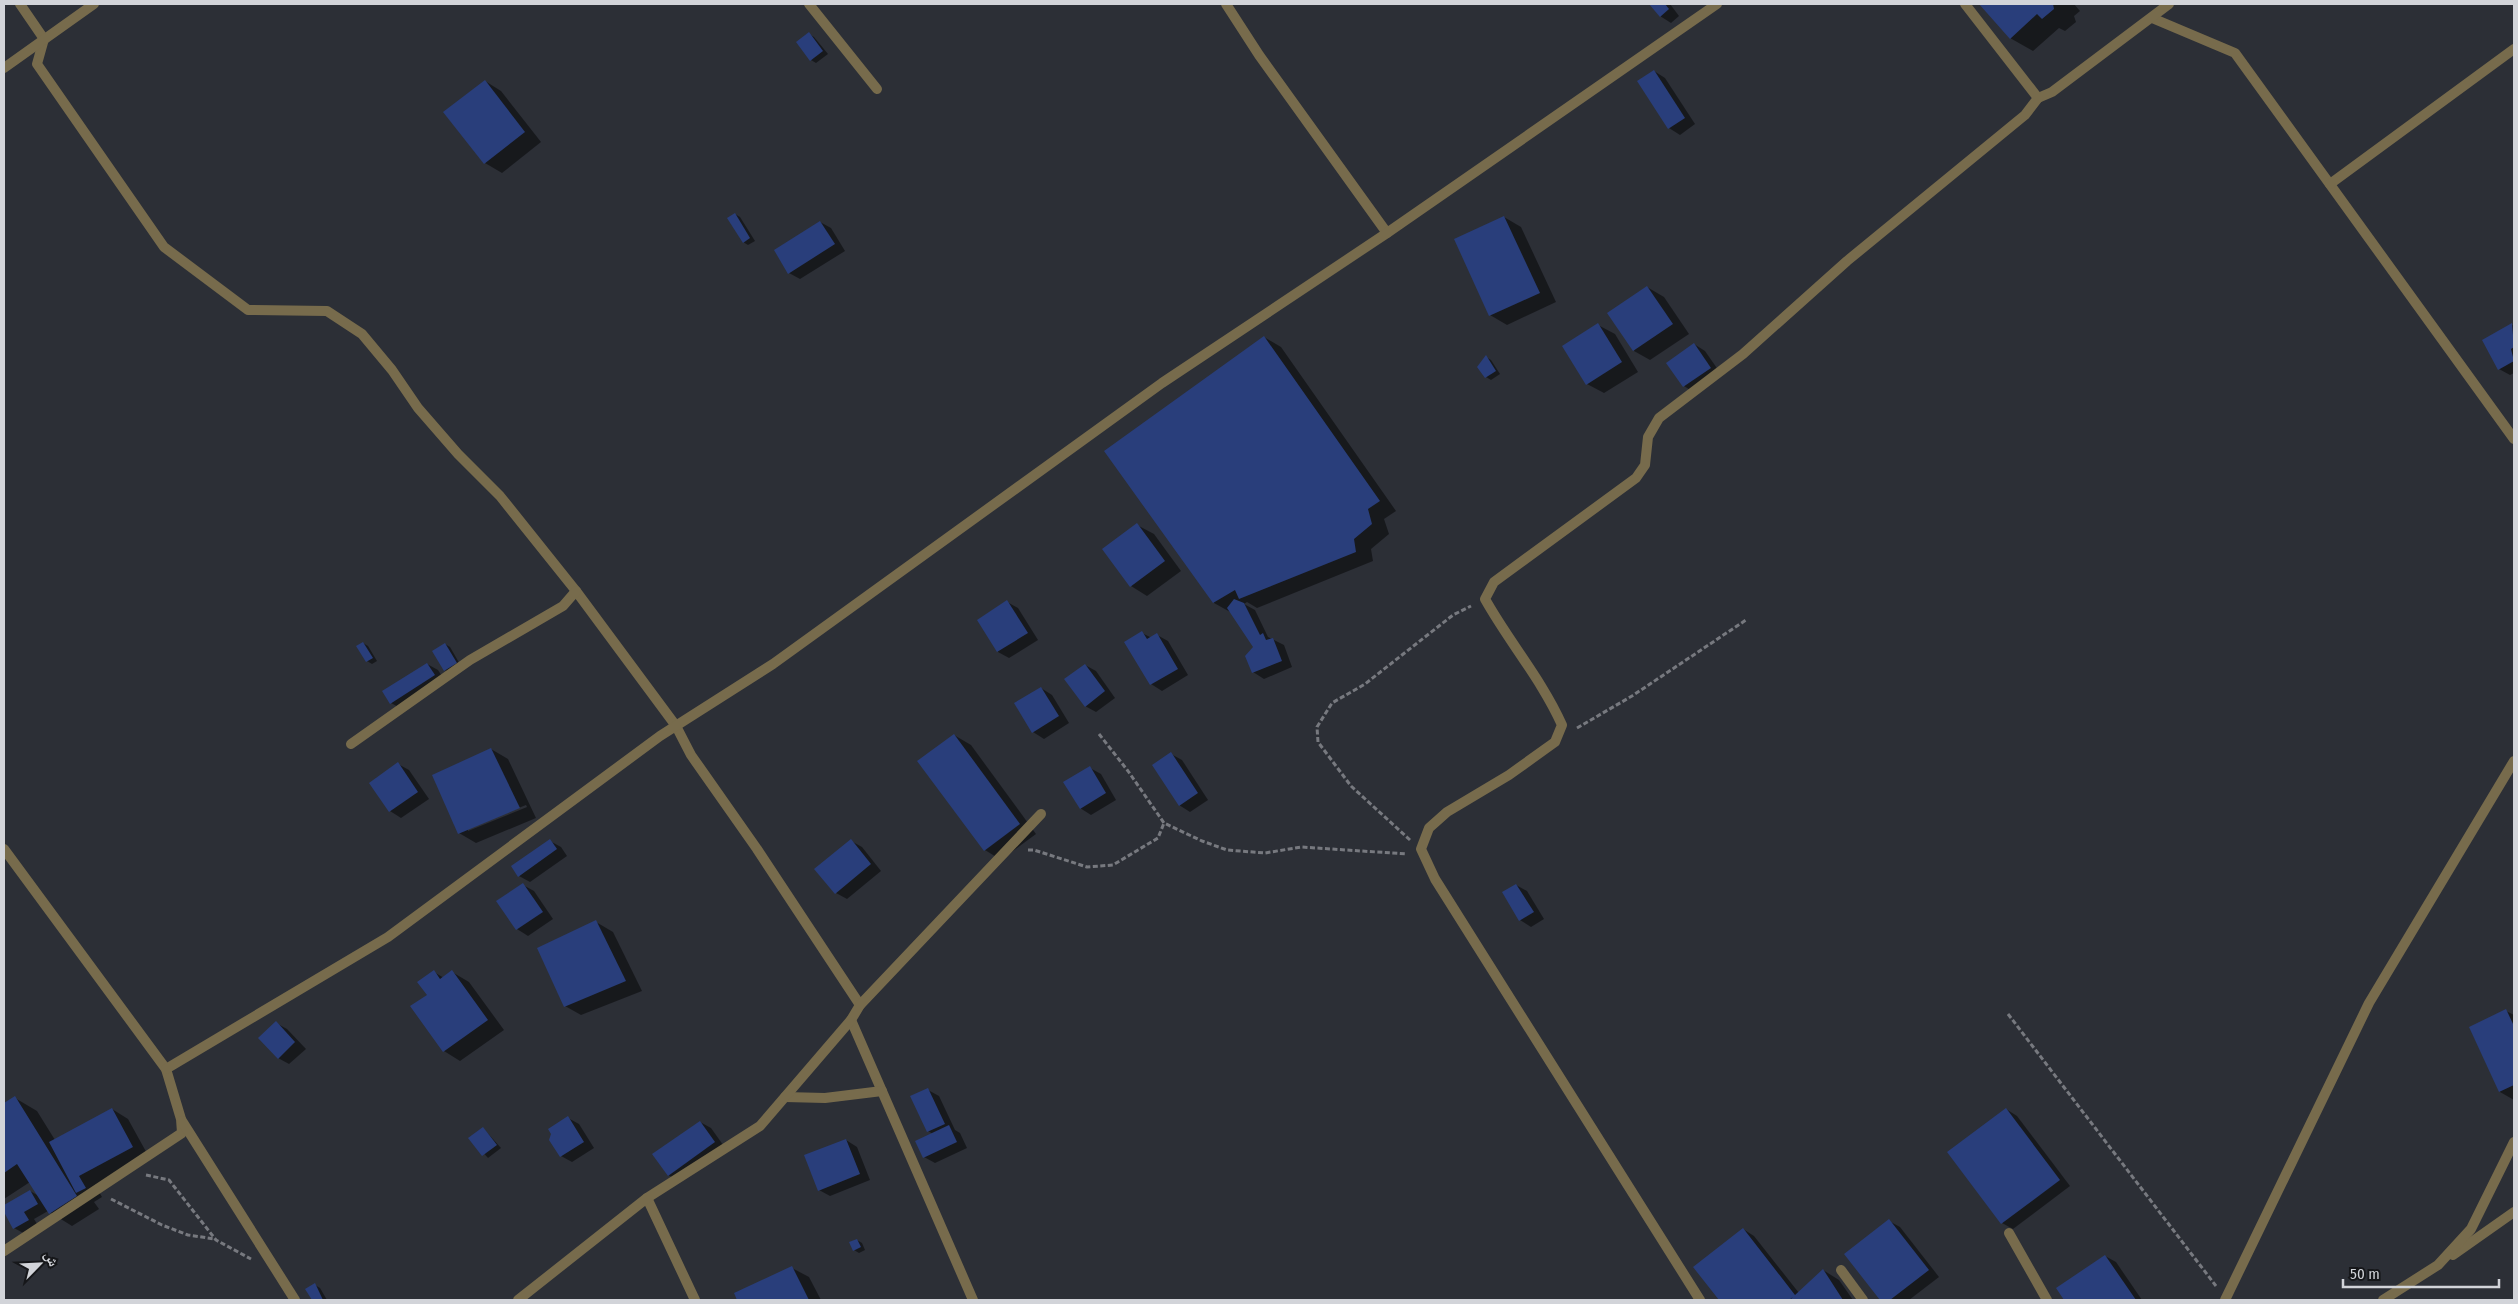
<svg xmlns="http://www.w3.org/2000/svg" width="2518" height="1304" viewBox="0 0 2518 1304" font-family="'Fira Sans Condensed','Noto Naskh Arabic',sans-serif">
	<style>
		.shadow { fill: #0007; fill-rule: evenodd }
		.building { fill: #293e7b }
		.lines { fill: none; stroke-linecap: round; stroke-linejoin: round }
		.path { stroke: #77797f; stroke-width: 3; stroke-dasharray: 5 2.5; stroke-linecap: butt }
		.street { stroke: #776b4c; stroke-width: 10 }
	</style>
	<rect width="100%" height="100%" fill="#2c2f36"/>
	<!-- shadow -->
	<g class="shadow">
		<polygon points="1651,4 1670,4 1679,16 1671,23 1660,16"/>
		<polygon points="1981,4 2074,4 2080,11 2074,16 2076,22 2065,31 2059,28 2033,51 2010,38"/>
		<polygon points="809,34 814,37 828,54 816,63 811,60"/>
		<polygon points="1654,71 1665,78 1695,124 1680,135 1669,128"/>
		<polygon points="485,81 501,91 541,142 502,173 485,163"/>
		<polygon points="735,214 740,217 755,241 748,245 743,242"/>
		<polygon points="1504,217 1521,227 1556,302 1507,325 1490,315"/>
		<polygon points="820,222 831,228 845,251 800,279 789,273"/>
		<polygon points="1647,287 1664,297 1689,334 1650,360 1634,351"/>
		<polygon points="1598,325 1615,334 1638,372 1604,393 1587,384"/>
		<polygon points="2512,325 2514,326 2514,373 2510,375 2499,369 2483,340"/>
		<polygon points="1264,337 1281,347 1396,511 1384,519 1389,534 1371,549 1373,561 1257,608 1247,602 1244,604 1255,610 1268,637 1284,645 1292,667 1264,679 1253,672 1255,647 1232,613 1214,603 1106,451"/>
		<polygon points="1694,344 1705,351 1721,374 1695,393 1684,386 1668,363"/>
		<polygon points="1486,357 1491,360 1500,374 1491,380 1486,377"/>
		<polygon points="1137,525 1154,534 1181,571 1147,596 1131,586"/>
		<polygon points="1007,602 1018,608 1038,640 1009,658 998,652 979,620"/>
		<polygon points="1142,633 1152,638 1157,635 1168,641 1188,675 1162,691 1151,684 1126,642"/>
		<polygon points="363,643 368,646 377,661 372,664 367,661"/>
		<polygon points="445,644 450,647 461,666 450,673 445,670"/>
		<polygon points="427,664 438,670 445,681 402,709 391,703"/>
		<polygon points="1085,665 1096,671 1115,698 1096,712 1085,706"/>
		<polygon points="1041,688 1052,695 1069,723 1044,739 1033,732"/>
		<polygon points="954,735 971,745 1036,834 1001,860 985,850"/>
		<path d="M 491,749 L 508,759 L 536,818 L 476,843 L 459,833 ZM 526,805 L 527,807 L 468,831 L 468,828 Z"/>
		<polygon points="1171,754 1182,760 1208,800 1190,812 1179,805"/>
		<polygon points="398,764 409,770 429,799 401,818 390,811"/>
		<polygon points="1090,768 1101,774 1116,800 1091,815 1080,808"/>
		<polygon points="550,841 561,847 567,856 530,882 519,876"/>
		<polygon points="851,841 862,847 881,871 847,899 836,893"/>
		<polygon points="523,885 534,891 553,919 528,936 517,929 498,902"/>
		<polygon points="1516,885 1527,891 1544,919 1531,927 1520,920"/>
		<polygon points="596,922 613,932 642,991 581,1015 565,1006"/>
		<polygon points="434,972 444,978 452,972 469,982 504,1030 460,1061 444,1051 428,995"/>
		<polygon points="2506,1011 2514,1015 2514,1100 2500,1092 2470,1028"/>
		<polygon points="276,1023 287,1029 306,1049 289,1064 278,1058"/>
		<polygon points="928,1090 939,1096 955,1130 960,1133 967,1148 935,1163 924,1157 933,1134 928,1131"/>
		<polygon points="15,1098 37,1111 55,1140 112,1109 128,1119 149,1157 95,1185 102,1197 94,1202 99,1209 72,1226 48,1211 34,1219 39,1227 25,1234 14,1228 4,1210 4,1206 30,1191 39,1196 30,1182 4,1199 4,1104"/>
		<polygon points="2006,1109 2017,1116 2070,1186 2013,1229 2002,1223"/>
		<polygon points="568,1118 579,1124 594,1148 572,1162 561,1156"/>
		<polygon points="700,1122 711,1128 726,1149 679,1181 668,1175"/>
		<polygon points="483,1128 501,1148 488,1158 470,1138"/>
		<polygon points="846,1140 857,1147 870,1180 830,1196 819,1190"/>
		<polygon points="1889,1221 1900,1227 1939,1277 1909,1300 1882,1300 1846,1254"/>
		<polygon points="1743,1229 1754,1236 1799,1293 1823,1270 1839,1280 1853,1300 1720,1300 1695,1267"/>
		<polygon points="857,1240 862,1243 865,1250 859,1253 854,1250"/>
		<polygon points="2105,1256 2116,1262 2142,1300 2066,1300 2058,1289"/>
		<polygon points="792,1268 809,1277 821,1300 738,1300 735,1294"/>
		<polygon points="315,1285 320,1288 327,1300 313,1300 307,1289"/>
	</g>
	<!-- building -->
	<g class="building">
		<polygon points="1649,4 1665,4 1669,9 1660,17"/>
		<polygon points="1979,4 2053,4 2054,9 2042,19 2037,14 2010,39"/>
		<polygon points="809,32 823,51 810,61 796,42"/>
		<polygon points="1654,70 1685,118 1668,129 1637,81"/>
		<polygon points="485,80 525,132 484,164 443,112"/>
		<polygon points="735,213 750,238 743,243 727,218"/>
		<polygon points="1504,216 1540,293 1489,316 1454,239"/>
		<polygon points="820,221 835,244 788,274 774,250"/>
		<polygon points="1647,286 1673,324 1633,351 1607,313"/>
		<polygon points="1598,323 1622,362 1586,385 1562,346"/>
		<polygon points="2512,323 2514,347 2511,349 2514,361 2498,370 2482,340"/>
		<polygon points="1264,336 1380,501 1368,509 1372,524 1354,539 1356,552 1239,599 1235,590 1213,603 1104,451"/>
		<polygon points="1694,343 1711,368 1683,387 1666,363"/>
		<polygon points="1486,355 1496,371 1485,378 1477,367"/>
		<polygon points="1137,523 1165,561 1130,587 1102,549"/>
		<polygon points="1234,599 1244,603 1260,635 1263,633 1266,640 1273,638 1282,661 1252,673 1245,656 1253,647 1227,608"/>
		<polygon points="1007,600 1028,633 997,652 977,620"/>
		<polygon points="1142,631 1147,639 1157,633 1178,669 1150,685 1124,642"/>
		<polygon points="363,642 373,658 366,662 356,646"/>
		<polygon points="445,643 457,663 444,671 432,651"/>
		<polygon points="427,663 435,675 390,704 382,691"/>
		<polygon points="1085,664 1105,691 1085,707 1064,679"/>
		<polygon points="1041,687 1059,716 1032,733 1014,703"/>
		<polygon points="954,734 1020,824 984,851 917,761"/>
		<polygon points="491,748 520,808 458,834 432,775"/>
		<polygon points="1171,752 1198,793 1179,806 1152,765"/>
		<polygon points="398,762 418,792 389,812 369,783"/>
		<polygon points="1090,766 1106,793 1080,809 1063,782"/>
		<polygon points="550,839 557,849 518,877 511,866"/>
		<polygon points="851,839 871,864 835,894 814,869"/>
		<polygon points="523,883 543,912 516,930 496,901"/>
		<polygon points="1516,884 1534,912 1519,921 1502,892"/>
		<polygon points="596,920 626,981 564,1007 537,948"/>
		<polygon points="434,970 440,979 452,970 488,1020 443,1052 410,1006 427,995 417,982"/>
		<polygon points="2506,1009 2514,1026 2514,1085 2499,1092 2469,1027"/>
		<polygon points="276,1021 295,1042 278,1059 258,1038"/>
		<polygon points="928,1088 945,1124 927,1132 910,1096"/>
		<polygon points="15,1096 77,1196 49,1214 17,1164 4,1173 4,1103"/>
		<polygon points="112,1108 133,1147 79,1176 86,1188 76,1193 49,1142"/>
		<polygon points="2006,1108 2060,1180 2001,1224 1947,1152"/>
		<polygon points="568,1116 584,1142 560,1157 549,1140 551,1134 548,1129"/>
		<polygon points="700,1121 715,1142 668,1176 652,1154"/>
		<polygon points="949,1125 957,1142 923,1158 915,1141"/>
		<polygon points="483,1127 497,1145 482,1156 468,1138"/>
		<polygon points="846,1139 860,1174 818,1191 804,1155"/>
		<polygon points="30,1190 38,1204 24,1212 29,1220 13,1229 4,1212 4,1205"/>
		<polygon points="1889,1219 1929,1270 1890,1300 1880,1300 1844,1254"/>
		<polygon points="1743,1228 1795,1295 1823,1269 1843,1300 1790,1300 1793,1297 1789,1300 1719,1300 1693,1267"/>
		<polygon points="857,1239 861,1247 853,1251 849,1242"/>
		<polygon points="2105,1255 2136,1300 2064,1300 2056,1288"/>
		<polygon points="792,1266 809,1300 737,1300 734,1293"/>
		<polygon points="315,1283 323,1300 312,1300 305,1289"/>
	</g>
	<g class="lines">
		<!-- path -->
		<g class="path">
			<polyline points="1577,728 1632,696 1746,620"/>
			<polyline points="1099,734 1128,771 1164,823 1202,841 1227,850 1265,853 1301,847 1407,854"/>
			<polyline points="1410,840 1351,786 1318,742 1317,727 1332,703 1365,684 1453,615 1471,606"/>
			<polyline points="1028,850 1034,850 1087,867 1113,865 1158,838 1164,823"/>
			<polyline points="2008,1014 2216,1286"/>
			<polyline points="146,1175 169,1180 216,1240 251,1259"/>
			<polyline points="111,1199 162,1225 188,1235 215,1239"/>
		</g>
		<!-- street -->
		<g class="street">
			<polyline points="20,4 44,39 37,64 164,247 248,310 327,311 362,334 392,370 418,408 458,454 500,496 576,591 676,726 691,755 757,849 860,1005"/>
			<polyline points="809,4 877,89"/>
			<polyline points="1226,4 1259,55 1387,233"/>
			<polyline points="2152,18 2235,53 2514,439"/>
			<polyline points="4,68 94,4"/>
			<polyline points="2038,98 2052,92 2169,4"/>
			<polyline points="2330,184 2514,49"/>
			<polyline points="351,744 470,660 563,606 576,591"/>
			<polyline points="4,849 166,1069 181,1119 182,1133 4,1251"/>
			<polyline points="851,1020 973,1300"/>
			<polyline points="166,1069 388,937 660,736 773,664 1162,383 1387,233 1717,4"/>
			<polyline points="785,1097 825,1098 882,1091"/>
			<polyline points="182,1121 295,1300"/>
			<polyline points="647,1198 695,1300"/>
			<polyline points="2009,1233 2047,1300"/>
			<polyline points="2453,1255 2514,1212"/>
			<polyline points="1841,1270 1863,1300"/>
			<polyline points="518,1300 647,1198 760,1126 851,1020 860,1005 1041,814"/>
			<path d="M 1700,1300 L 1435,879 L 1421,849 L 1429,828 L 1447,812 L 1509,775 L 1555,742 L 1562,725 C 1542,680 1509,642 1485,599 L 1494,582 L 1636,478 L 1645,465 L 1648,437 L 1659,418 L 1743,354 L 1847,261 L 2025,115 L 2038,98 L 1965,4"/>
			<polyline points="2225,1300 2369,1003 2514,761"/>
			<polyline points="2383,1300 2438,1265 2471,1229 2514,1142"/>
		</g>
	</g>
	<!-- border -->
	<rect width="2518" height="1304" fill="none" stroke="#d2d4d9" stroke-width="10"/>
	<!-- north arrow -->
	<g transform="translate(40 1264) rotate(66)" stroke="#16171a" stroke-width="4" paint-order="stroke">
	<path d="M0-4L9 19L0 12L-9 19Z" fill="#d2d4d9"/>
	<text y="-8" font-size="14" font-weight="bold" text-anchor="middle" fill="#d2d4d9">ش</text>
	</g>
	<!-- scale -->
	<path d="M2343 1279v8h156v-8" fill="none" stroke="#d2d4d9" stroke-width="2.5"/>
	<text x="2350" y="1279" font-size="15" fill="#d2d4d9" stroke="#16171a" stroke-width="4" paint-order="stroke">50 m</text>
</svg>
